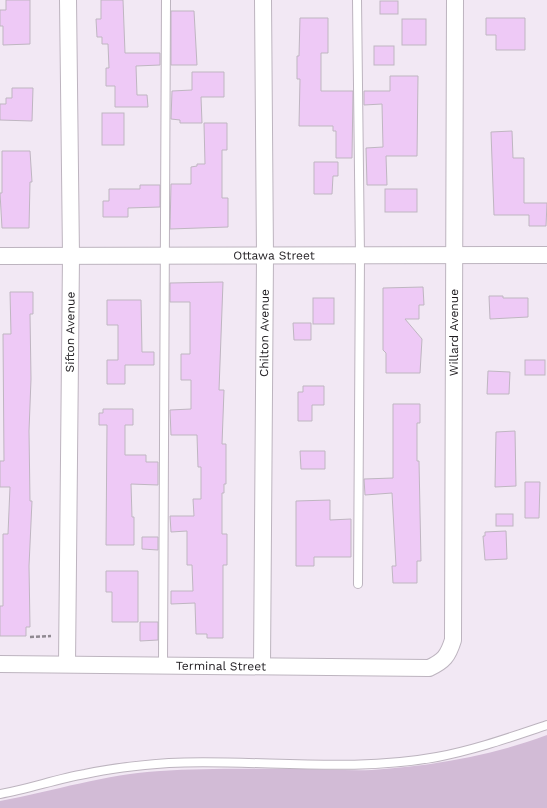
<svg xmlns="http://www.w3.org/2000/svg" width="547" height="808" viewBox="0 0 547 808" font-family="'Work Sans',sans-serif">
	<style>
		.green { fill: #d2bbd6 }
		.building { fill: #eec9f6; stroke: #bfb6c1 }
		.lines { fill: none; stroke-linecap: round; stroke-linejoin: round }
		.service-casing { stroke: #bdb4bf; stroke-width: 10 }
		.minor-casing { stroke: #bdb4bf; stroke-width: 18 }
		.path { stroke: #908991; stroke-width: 2.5; stroke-dasharray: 4 2; stroke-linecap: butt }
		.service { stroke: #fff; stroke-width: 8 }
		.minor { stroke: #fff; stroke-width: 16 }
		.labels { text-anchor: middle; stroke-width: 3; stroke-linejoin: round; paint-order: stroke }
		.street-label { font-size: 12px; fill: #1c191d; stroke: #f2e8f4 }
	</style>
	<rect width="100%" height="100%" fill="#f2e8f4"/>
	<!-- green -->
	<path class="green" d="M 547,735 L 547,808 L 0,808 L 0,801 C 54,791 106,774 160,771 C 208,768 255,769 303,769 C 326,769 349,771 372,770 C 431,766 491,756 547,735 Z"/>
	<!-- building -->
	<g class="building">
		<polygon points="6,0 30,0 30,44 3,45 3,26 0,26 0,10 6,10"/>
		<polygon points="101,0 123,0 125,53 160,53 160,65 136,66 137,95 147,95 148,107 115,107 115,86 106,86 106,68 109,68 108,44 102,44 102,37 97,37 96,19 101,19"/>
		<rect x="380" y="1" width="18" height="13"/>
		<polygon points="171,11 194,11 197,65 171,65"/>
		<polygon points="300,18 328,18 328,53 321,53 321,91 353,91 352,158 336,158 336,131 333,131 333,126 299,126 300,79 297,79 297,56 299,56"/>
		<polygon points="486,18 525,18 525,50 496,50 496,35 486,35"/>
		<rect x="402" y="19" width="24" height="26"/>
		<rect x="374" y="46" width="20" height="19"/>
		<polygon points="192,72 224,72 224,97 201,97 202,123 180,123 180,120 171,119 172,91 192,90"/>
		<polygon points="390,76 418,76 417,156 386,156 387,185 367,185 366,148 383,147 382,104 364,105 364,91 390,91"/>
		<polygon points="12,88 33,88 32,121 0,120 0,104 6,104 6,98 12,98"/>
		<rect x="102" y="113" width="22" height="32"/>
		<polygon points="204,123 227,123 227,150 222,150 222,198 228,198 228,227 170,229 171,184 191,184 191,167 197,166 197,164 205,164"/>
		<polygon points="512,131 513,158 524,158 524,203 547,203 546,226 529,226 529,215 494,215 491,132"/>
		<polygon points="2,151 30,151 32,182 30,182 29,228 2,228 0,193 2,193"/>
		<polygon points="314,162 338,162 338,176 333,176 332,194 314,194"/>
		<polygon points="140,185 160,185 160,207 128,208 128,217 103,217 103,201 109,201 109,189 140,189"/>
		<rect x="385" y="189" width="32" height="23"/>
		<polygon points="223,282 219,390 224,390 222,444 226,444 226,484 224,484 224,493 222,493 222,534 227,534 227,565 223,565 223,638 207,638 207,634 196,634 195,603 171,604 171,591 193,591 192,565 187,565 187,531 171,532 170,516 194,516 193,499 201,499 201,467 198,467 197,435 171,435 170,410 191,409 191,380 181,380 181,354 190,354 190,302 170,302 170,283"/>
		<polygon points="423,287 424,305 419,305 419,319 405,319 422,339 420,373 386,373 386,353 383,350 383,288"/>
		<polygon points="10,292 33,292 33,314 30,314 31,379 29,431 30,501 32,501 29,566 30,627 26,627 26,636 0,636 0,606 3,606 3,534 8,534 10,487 0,487 0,461 4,461 3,334 11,334"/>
		<polygon points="489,296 503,296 503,298 528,298 528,317 490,319"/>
		<rect x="313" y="298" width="21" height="26"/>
		<polygon points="107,300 141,300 142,352 154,352 154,365 125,365 125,384 107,384 107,360 118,360 118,325 107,325"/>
		<polygon points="293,323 311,323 311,340 294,340"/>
		<rect x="525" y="360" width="20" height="15"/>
		<polygon points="488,371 510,372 509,394 487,394"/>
		<polygon points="303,386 324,386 324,405 312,405 312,421 298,421 298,392 303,392"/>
		<polygon points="393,404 420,404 420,423 417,423 417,461 419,461 421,561 417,561 417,583 393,583 392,566 396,566 392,493 365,495 364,479 393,478"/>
		<polygon points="103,409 133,409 133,425 125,425 125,455 146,455 146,462 158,462 158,485 131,484 132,517 134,517 134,545 106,545 107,425 99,425 99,413 103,413"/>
		<polygon points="515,431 516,486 495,487 496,432"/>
		<polygon points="300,451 325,451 325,469 301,469"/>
		<polygon points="525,482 540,482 539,518 525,518"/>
		<polygon points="330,500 330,520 351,519 351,557 314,557 314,566 296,566 296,501"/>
		<rect x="496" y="514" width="17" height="12"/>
		<polygon points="506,531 507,559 485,560 483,536 485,536 485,532"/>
		<polygon points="142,537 158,537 158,550 142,549"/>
		<polygon points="106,571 138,571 138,622 112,622 112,592 106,592"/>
		<polygon points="140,622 158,622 158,640 140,641"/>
	</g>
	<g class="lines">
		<defs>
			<g id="service">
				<polyline points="357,0 360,256 358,584"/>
				<polyline points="163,665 166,0"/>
				<path d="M 0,794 C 29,789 56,779 85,774 C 112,768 141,765 169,763 C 257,759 351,773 437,757 C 475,750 511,737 547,725"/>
			</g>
			<g id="minor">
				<path id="s1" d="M 0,256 L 547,255"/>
				<path id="s2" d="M 0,664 L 429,668 C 444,661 448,656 453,640 L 455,0"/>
				<path id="s3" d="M 67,664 L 71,256 L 68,0"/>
				<path id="s4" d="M 262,666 L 265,256 L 263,0"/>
			</g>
		</defs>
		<!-- service casing -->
		<use href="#service" class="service-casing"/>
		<!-- minor casing -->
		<use href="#minor" class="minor-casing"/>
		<!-- path -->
		<polyline class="path" points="30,637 51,636"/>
		<!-- service -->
		<use href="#service" class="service"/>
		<!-- minor -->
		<use href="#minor" class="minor"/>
	</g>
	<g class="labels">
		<!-- street labels -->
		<g class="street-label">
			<text dy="4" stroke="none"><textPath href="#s1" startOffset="274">Ottawa Street</textPath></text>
			<text dy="4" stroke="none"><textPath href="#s3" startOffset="332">Sifton Avenue</textPath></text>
			<text dy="4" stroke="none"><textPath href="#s4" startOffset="333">Chilton Avenue</textPath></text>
			<text dy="4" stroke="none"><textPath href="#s2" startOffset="775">Willard Avenue</textPath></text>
			<text dy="4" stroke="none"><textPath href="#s2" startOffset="221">Terminal Street</textPath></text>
		</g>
	</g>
</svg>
